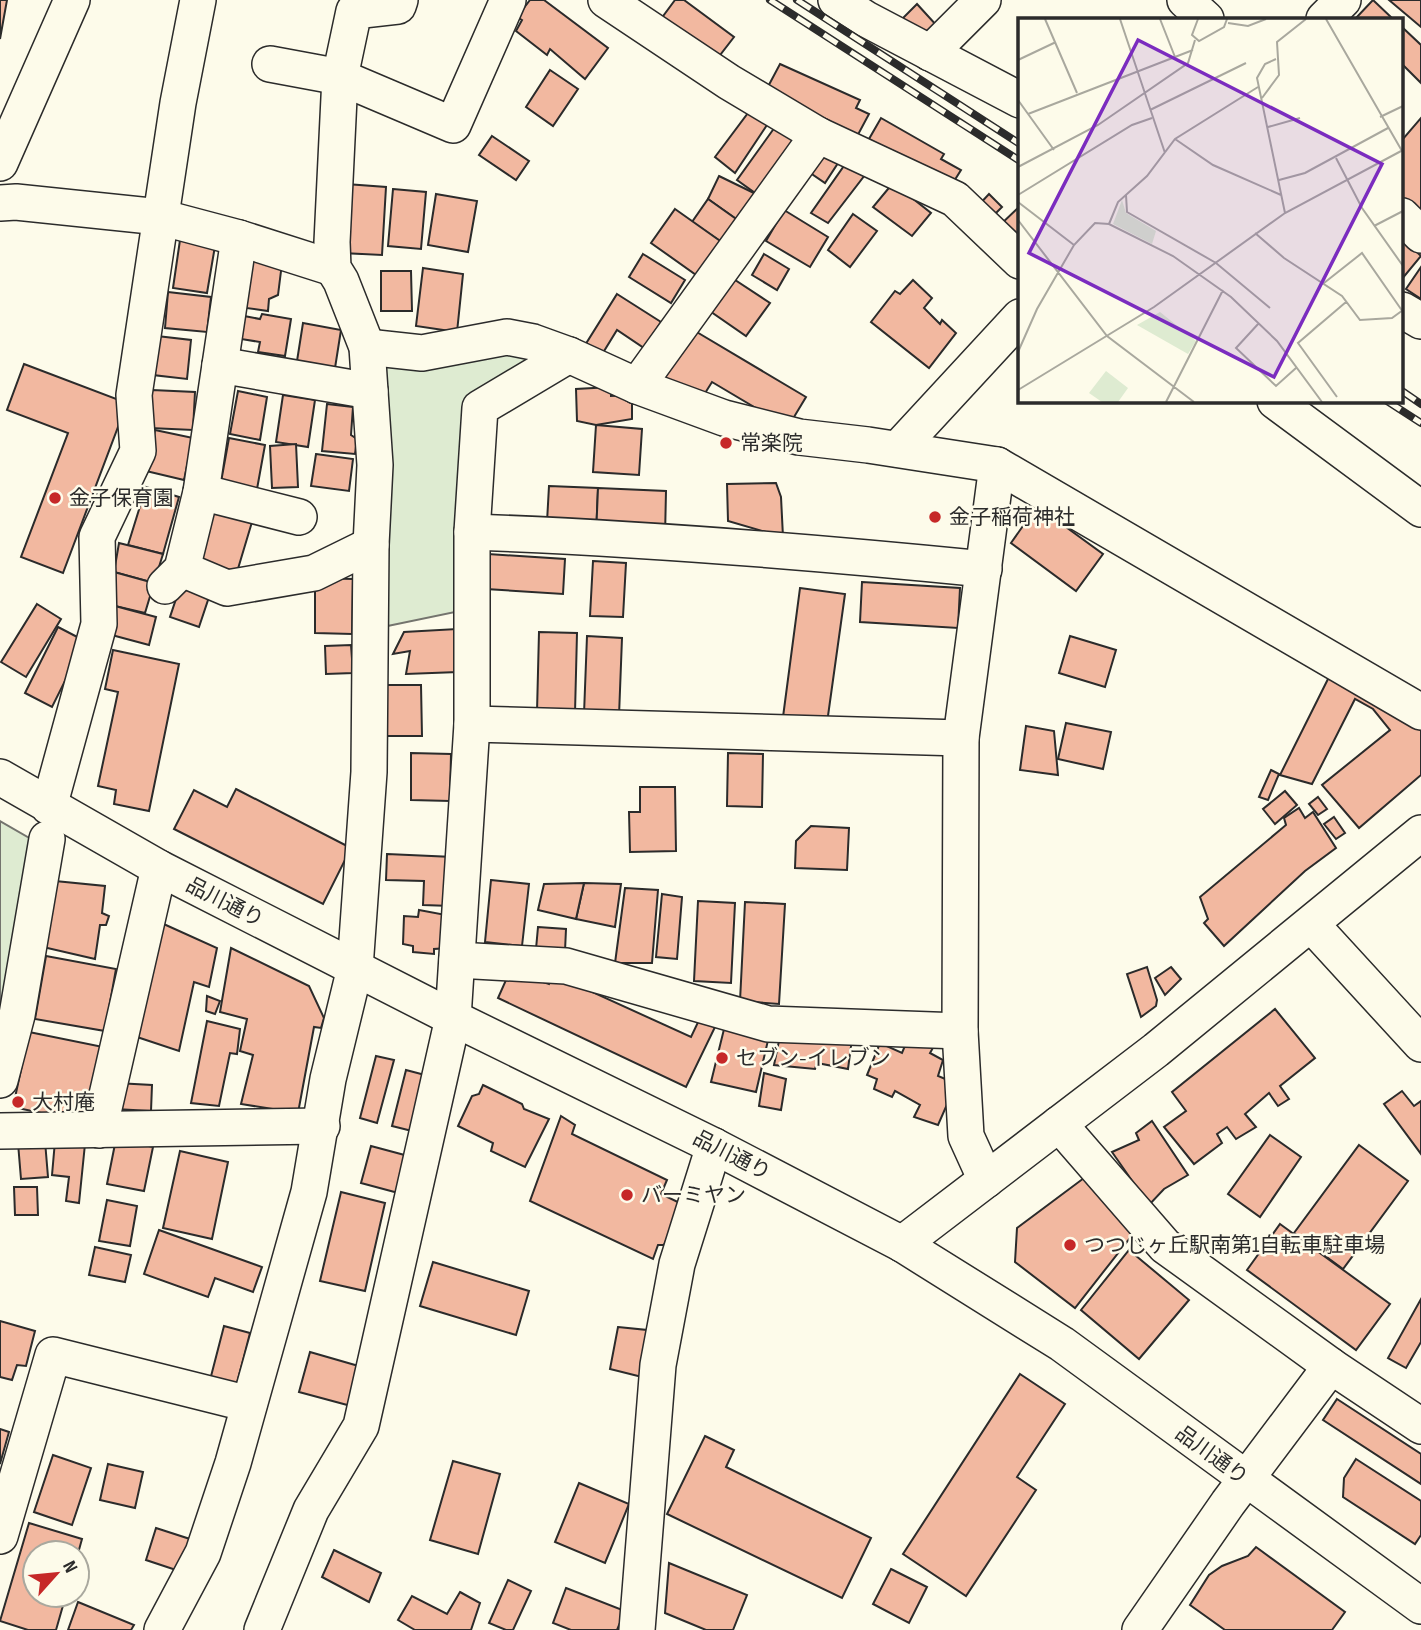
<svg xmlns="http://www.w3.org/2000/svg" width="1421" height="1630" viewBox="0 0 1421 1630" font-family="'Sofia Sans Condensed','Noto Sans JP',sans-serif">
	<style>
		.green { fill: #deebd1; stroke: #74746e; stroke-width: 2 }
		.building { fill: #f2b8a0; stroke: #2b2b2b; stroke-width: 2 }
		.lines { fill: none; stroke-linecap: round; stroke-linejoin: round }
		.minor-casing { stroke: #2b2b2b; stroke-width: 38 }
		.minor { stroke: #fdfbea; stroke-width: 35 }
		.rail-casing { stroke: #2b2b2b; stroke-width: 8 }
		.rail { stroke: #fdfbea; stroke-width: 5; stroke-dasharray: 16; stroke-linecap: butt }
		.poi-dot { fill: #c62828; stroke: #fdfbea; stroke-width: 2.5 }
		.labels { text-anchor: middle; stroke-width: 5; stroke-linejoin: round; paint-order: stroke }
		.poi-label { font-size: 21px; fill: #2b2b2b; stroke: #fdfbea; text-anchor: start }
		.street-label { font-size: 21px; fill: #2b2b2b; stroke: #fdfbea }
		.inset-road { fill: none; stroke: #a9a89e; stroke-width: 2 }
		.view { fill: #7b2cbf; fill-opacity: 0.15; stroke: #7b2cbf; stroke-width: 3.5 }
		.inset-edge { fill: none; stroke: #2b2b2b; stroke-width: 3.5 }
	</style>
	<rect width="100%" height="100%" fill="#fdfbea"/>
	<!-- green -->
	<g class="green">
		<polygon points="532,349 533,368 470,404 460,611 378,628 382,366"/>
		<polygon points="0,821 31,839 0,1049"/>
	</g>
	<!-- building -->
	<g class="building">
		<polygon points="0,0 7,0 0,39"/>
		<polygon points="530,0 544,0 608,48 585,79 550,49 547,55 516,31 522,20 517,17"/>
		<polygon points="675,0 684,0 734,37 710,68 655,27"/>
		<polygon points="1373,0 1393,19 1355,19"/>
		<polygon points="1389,0 1421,0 1421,27"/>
		<polygon points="917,4 938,27 925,41 898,23"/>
		<polygon points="1402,27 1421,45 1421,83 1402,64"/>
		<polygon points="780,64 860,100 856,108 869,114 853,144 763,96"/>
		<polygon points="550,70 578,89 553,126 526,107"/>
		<polygon points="748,113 764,120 767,125 735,173 715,157"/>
		<polygon points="881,118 944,154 941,159 961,170 951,186 869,139"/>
		<polygon points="1421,118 1421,214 1402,197 1402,140"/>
		<polygon points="775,127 797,141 758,195 737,180"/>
		<polygon points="492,136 529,161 516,180 479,155"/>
		<polygon points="821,149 840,160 825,183 806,170"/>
		<polygon points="846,163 868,171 828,223 811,213"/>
		<polygon points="719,176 758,195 739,221 708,199"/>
		<polygon points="893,183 931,213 912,236 873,207"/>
		<polygon points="346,184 386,187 382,255 342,253"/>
		<polygon points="393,189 426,192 421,249 388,246"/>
		<polygon points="436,194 477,201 468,252 428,245"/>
		<polygon points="989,194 1002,207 989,220 976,208"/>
		<polygon points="708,199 739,221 723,243 692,222"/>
		<polygon points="1020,206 1020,246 999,226"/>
		<polygon points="675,209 723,243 699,277 651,243"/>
		<polygon points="784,210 828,237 810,267 766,241"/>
		<polygon points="853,214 877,231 850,267 828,250"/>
		<polygon points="1403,239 1421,256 1402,279 1402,241"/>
		<polygon points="180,240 215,246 207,293 173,288"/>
		<polygon points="252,251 283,255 278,295 269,299 268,311 246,308"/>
		<polygon points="643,254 685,280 671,303 629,277"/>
		<polygon points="764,254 789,269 777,290 752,275"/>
		<polygon points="1421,267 1421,299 1406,289"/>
		<polygon points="423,268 463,274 457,332 416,326"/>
		<polygon points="381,271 411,271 412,311 381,311"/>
		<polygon points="726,274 770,303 746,336 704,307"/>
		<polygon points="913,280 932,298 924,308 940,324 942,320 956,333 929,368 871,322 895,291 900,294"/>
		<polygon points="168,292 211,297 207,332 165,328"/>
		<polygon points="617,294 661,322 644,348 617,330 601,356 582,350"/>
		<polygon points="262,314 291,319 285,356 258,352 260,342 241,339 244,316 260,319"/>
		<polygon points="303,323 341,330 335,368 297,361"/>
		<polygon points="690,328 806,397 788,427 712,382 697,406 657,383"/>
		<polygon points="157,336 191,340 187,379 153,375"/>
		<polygon points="24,364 127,403 63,573 21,557 68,433 7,410"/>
		<polygon points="611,387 611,396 632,395 632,419 596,425 577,421 576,389"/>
		<polygon points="152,390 195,392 193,430 150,428"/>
		<polygon points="238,391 267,397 260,440 230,434"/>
		<polygon points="283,395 315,400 308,447 276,442"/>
		<polygon points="327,404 353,407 351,435 357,439 355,454 322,451"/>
		<polygon points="596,425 642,429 639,475 593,472"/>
		<polygon points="155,430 193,438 184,480 146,471"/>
		<polygon points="229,438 265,445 257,489 221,482"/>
		<polygon points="296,444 298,487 272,488 270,446"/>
		<polygon points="316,454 353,459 349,491 311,486"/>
		<polygon points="776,483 781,497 783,537 728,521 727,484"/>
		<polygon points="549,486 598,488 596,536 547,522"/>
		<polygon points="146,487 179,497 163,554 128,545"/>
		<polygon points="598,488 666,491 665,537 596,536"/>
		<polygon points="1037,506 1103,554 1076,591 1011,543"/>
		<polygon points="213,510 252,522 237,572 198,561"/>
		<polygon points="119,543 163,554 154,583 114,572"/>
		<polygon points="488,554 565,559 563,594 486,589"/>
		<polygon points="593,561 626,563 623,617 590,616"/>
		<polygon points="114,572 154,583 145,613 115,606"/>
		<polygon points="315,578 353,579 352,634 315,633"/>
		<polygon points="862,582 960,588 958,628 860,622"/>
		<polygon points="181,584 210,594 199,627 170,617"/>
		<polygon points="800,588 845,594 827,723 783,717"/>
		<polygon points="37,604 61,619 26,677 1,662"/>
		<polygon points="115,606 156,617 149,645 108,634"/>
		<polygon points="58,627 85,641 52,707 25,693"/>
		<polygon points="457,629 458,672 406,674 410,651 393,654 404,632"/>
		<polygon points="539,632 577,633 575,713 537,712"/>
		<polygon points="587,636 622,638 619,716 584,714"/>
		<polygon points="1070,636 1116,650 1105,687 1059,673"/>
		<polygon points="351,645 353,673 326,674 325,646"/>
		<polygon points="113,650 179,664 149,811 114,804 116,790 98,786 118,692 105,689"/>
		<polygon points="1330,675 1421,728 1421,775 1359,828 1322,785 1390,730 1373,709 1355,699 1312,784 1280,775"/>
		<polygon points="387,685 421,685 422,736 387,736"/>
		<polygon points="1066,723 1111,732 1103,769 1058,759"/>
		<polygon points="1026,726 1054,731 1058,775 1020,770"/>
		<polygon points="411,753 451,754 450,801 411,800"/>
		<polygon points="728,753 763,754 762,807 727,806"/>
		<polygon points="1271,770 1279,774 1268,800 1259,797"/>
		<polygon points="640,787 675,787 676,851 630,852 629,812 640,812"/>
		<polygon points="236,789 351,848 323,904 174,829 194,790 227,807"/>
		<polygon points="1285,791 1297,805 1275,824 1263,809"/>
		<polygon points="1318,797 1327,809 1318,815 1309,804"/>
		<polygon points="1299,808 1305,818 1313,812 1336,848 1305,871 1224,946 1204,923 1208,919 1200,897 1286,825 1284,818"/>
		<polygon points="1334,817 1345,833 1336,839 1324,824"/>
		<polygon points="811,826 849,828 847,870 795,868 796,841"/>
		<polygon points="387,854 453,857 451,906 423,905 424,881 386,880"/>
		<polygon points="491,880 529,884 522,946 485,942"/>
		<polygon points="55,881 105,886 102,913 109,916 106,925 100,925 95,959 43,947"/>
		<polygon points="584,883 621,884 615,927 576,919"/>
		<polygon points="584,883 576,919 538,910 544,884"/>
		<polygon points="625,888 658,890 652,963 615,963"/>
		<polygon points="662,894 682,897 677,959 656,957"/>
		<polygon points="698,901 735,903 731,983 694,981"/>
		<polygon points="745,902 785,904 779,1004 740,1001"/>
		<polygon points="419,910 446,915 449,948 434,949 434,954 413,952 413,946 403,944 404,916 418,917"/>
		<polygon points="157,921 217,948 209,987 194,982 179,1051 131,1035"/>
		<polygon points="538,927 566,929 565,951 536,949"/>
		<polygon points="231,948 309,986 324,1018 321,1028 314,1027 298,1113 241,1104 253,1055 240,1051 247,1019 220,1012"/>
		<polygon points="46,956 116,969 105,1031 35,1019"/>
		<polygon points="1147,967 1157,1000 1156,1006 1141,1017 1127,974"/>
		<polygon points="1171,967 1181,979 1165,995 1155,978"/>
		<polygon points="510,971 549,984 553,974 691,1037 700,1018 716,1025 686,1087 498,998"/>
		<polygon points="207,996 220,1001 215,1014 206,1011"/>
		<polygon points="1275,1009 1315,1058 1280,1086 1289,1099 1278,1106 1269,1093 1245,1114 1256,1127 1236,1139 1227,1127 1217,1134 1222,1143 1194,1164 1164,1127 1186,1111 1172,1092"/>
		<polygon points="207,1021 240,1029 237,1054 230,1053 219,1106 191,1103"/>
		<polygon points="726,1021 769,1036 756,1092 711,1082"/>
		<polygon points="781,1031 852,1039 848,1069 817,1063 815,1069 774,1065"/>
		<polygon points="29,1032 103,1047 88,1123 13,1107"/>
		<polygon points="907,1041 934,1046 930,1053 943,1060 938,1076 950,1081 949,1100 938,1125 914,1117 920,1105 895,1091 892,1097 874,1089 877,1079 867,1075 880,1043 902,1053"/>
		<polygon points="376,1056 394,1060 377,1123 360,1118"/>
		<polygon points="406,1070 425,1075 412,1131 392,1126"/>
		<polygon points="764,1073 786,1079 781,1110 759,1106"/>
		<polygon points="116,1083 152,1085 151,1111 115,1109"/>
		<polygon points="483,1085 522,1104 524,1109 549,1119 525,1167 491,1151 493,1143 458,1126 472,1096 479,1094"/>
		<polygon points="1402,1091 1414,1106 1421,1101 1421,1154 1384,1104"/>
		<polygon points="561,1116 575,1125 572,1134 667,1180 661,1194 682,1204 664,1245 658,1245 653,1259 530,1201"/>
		<polygon points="1152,1121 1188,1175 1164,1189 1149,1205 1112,1152 1139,1140 1136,1133"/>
		<polygon points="1270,1135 1301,1157 1260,1217 1228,1194"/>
		<polygon points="116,1139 153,1147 144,1191 107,1184"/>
		<polygon points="45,1141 48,1177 21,1179 18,1143"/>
		<polygon points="55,1141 85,1144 79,1203 66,1201 69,1177 52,1175"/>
		<polygon points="1359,1145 1408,1181 1343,1269 1294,1233"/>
		<polygon points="371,1146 412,1157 402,1194 361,1183"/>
		<polygon points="180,1151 228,1162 212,1239 163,1228"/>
		<polygon points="1088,1175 1137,1229 1075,1308 1015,1262 1017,1228"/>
		<polygon points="14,1187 37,1187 38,1215 15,1215"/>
		<polygon points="341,1192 385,1203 365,1291 320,1281"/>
		<polygon points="107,1200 137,1206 130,1246 99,1241"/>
		<polygon points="1280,1224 1390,1304 1356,1350 1247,1270"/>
		<polygon points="159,1230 262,1267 253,1292 215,1278 208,1297 144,1274"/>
		<polygon points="95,1247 131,1255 125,1282 89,1275"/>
		<polygon points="1129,1250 1189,1300 1139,1359 1081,1310"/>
		<polygon points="433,1262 529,1291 516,1335 420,1306"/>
		<polygon points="1421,1299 1421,1342 1406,1368 1388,1358"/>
		<polygon points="0,1321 35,1331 26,1366 17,1365 12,1380 0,1377"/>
		<polygon points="224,1326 250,1333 235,1391 209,1384"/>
		<polygon points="618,1327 647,1330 642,1377 610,1369"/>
		<polygon points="310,1352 362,1367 351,1406 299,1392"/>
		<polygon points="1020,1374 1065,1404 1017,1477 1036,1490 966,1596 903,1554"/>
		<polygon points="1337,1399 1421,1454 1421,1484 1323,1420"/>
		<polygon points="0,1429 9,1432 0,1464"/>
		<polygon points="705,1436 734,1450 726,1467 871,1538 842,1598 667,1514"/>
		<polygon points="53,1455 91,1468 72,1525 34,1512"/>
		<polygon points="1356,1459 1421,1501 1421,1535 1415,1544 1343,1497 1344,1478"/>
		<polygon points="453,1461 500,1474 478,1554 430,1540"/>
		<polygon points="108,1464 143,1472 135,1508 100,1500"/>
		<polygon points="579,1483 629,1504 605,1563 555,1542"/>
		<polygon points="29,1523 82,1539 77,1557 77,1553 35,1553 35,1595 66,1595 56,1630 28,1630 0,1621"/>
		<polygon points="156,1528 193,1540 182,1572 146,1560"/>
		<polygon points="1256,1547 1345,1612 1332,1630 1225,1630 1190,1605 1209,1575 1222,1566 1248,1556"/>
		<polygon points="334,1550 381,1573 369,1602 322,1577"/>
		<polygon points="669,1563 747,1595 733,1630 706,1630 665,1613"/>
		<polygon points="891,1569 927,1587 909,1623 873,1604"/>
		<polygon points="508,1580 531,1591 513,1630 506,1630 489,1623"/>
		<polygon points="566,1588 625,1611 617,1630 571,1630 553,1623"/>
		<polygon points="460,1592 480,1603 471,1630 415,1630 398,1620 412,1596 447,1614"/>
		<polygon points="78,1602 134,1625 131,1630 68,1630"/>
	</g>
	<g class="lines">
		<defs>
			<g id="minor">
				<polyline points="606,0 729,82 818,135 955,199 1020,261"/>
				<polyline points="836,0 866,19 1020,100"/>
				<polyline points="1185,0 1206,19"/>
				<polyline points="1324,19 1343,0"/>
				<polyline points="930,53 983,0"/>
				<polyline points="270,64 340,77 453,125 508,0"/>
				<polyline points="0,163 72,0"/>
				<polyline points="0,203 16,202 160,217 239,238 333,268"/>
				<polyline points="1402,216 1421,235"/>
				<polyline points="1402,310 1421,321"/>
				<polyline points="367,347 422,353 507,337 533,342 569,355 637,386 724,418 799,437 868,445 997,465 1421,712"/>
				<polyline points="220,365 370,391"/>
				<polyline points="637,386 818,135"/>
				<polyline points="1275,401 1421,509"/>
				<polyline points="898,449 1020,317"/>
				<polyline points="201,492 299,517"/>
				<path d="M 472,532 C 643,538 813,552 984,569"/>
				<polyline points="182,569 227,588 314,573 371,545"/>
				<polyline points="165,586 182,569 201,492 239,238"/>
				<polyline points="472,724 961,738"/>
				<polyline points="0,777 159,868 453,1018 714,1146 902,1244 1062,1344 1421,1606"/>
				<polyline points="49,807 99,624 97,537 138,451 134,395 178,103 198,0"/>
				<polyline points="1311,924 1421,1044"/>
				<polyline points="457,960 566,966 768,1024 960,1031"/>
				<polyline points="0,1080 17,1015 47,839"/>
				<polyline points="1059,1124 1165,1246 1331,1366 1421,1426"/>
				<polyline points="99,1130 159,868"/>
				<polyline points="0,1131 322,1126"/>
				<polyline points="986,1180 966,1136 960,1031 961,738 997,465"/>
				<polyline points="902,1244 1156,1050 1421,833"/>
				<polyline points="0,1536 53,1355 249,1404"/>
				<polyline points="162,1630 203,1553 233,1463 309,1192 328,1079 355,968 369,772 371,545 375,465 367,347 341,281 333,268 332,242 340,77 354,11 398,6 400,0"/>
				<polyline points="262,1630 311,1510 361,1426 453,1018 472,724 472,532 480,408 569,355"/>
				<polyline points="637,1630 658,1365 677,1264 714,1146"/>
				<polyline points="1140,1630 1228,1503 1331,1366"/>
			</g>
		</defs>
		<!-- minor casing -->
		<use href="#minor" class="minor-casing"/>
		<!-- minor -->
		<use href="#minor" class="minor"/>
		<defs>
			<g id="rail">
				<polyline points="770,0 1020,161"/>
				<polyline points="797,0 1020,144"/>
				<polyline points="1402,391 1421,404"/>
				<polyline points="1387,401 1421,423"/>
			</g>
		</defs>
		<!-- rail casing -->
		<use href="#rail" class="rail-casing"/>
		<!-- rail -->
		<use href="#rail" class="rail"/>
	</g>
	<!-- markers -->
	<g class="poi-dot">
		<circle cx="726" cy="443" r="7"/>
		<circle cx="55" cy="498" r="7"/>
		<circle cx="935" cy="517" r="7"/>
		<circle cx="722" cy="1058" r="7"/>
		<circle cx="18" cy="1102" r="7"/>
		<circle cx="627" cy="1195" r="7"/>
		<circle cx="1070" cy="1245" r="7"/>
	</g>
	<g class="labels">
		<!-- poi labels -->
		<g class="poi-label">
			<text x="740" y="450">常楽院</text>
			<text x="69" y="505">金子保育園</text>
			<text x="949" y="524">金子稲荷神社</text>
			<text x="736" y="1065">セブン-イレブン</text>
			<text x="32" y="1109">大村庵</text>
			<text x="641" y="1202">バーミヤン</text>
			<text x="1084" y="1252">つつじヶ丘駅南第1自転車駐車場</text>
		</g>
		<!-- street labels -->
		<g class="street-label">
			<text transform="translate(225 902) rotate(27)" y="7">品川通り</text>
			<text transform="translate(732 1155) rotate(27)" y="7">品川通り</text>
			<text transform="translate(1212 1455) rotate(36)" y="7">品川通り</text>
		</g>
	</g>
	<!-- overview -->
	<g transform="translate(1018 18)">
		<rect width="385" height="385" fill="#fdfbea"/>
		<path d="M 104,182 L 108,195 L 138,213 L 134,226 L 95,206 ZM 142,294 L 178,323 L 170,336 L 119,307 ZM 88,353 L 110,370 L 100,384 L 84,384 L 71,375 Z" fill="#deebd1"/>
		<path class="inset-road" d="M 27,1 L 59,75M 102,1 L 147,135M 142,1 L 157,39M 180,1 L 174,17 L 181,23 L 206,9 L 209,1M 308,1 L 384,133M 210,5 L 230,8 L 248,1M 258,41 L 247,46 L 239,60 L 267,195M 0,42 L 38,24M 244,80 L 261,57 L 259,24 L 288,1M 0,82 L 36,132M 132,92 L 228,45M 10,96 L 175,32M 362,99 L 385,88M 250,109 L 282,100M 157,121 L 195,147 L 263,177M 318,140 L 344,190 L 385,248M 0,149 L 80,107 L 170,45 L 177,22M 261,162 L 287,155 L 370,110M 0,177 L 114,107 L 134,100M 108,177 L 109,194 L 198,245 L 252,290M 0,184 L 56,227M 0,202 L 89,318 L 176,384M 91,206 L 100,184 L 129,158 L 157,121 L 240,69M 356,208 L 385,193M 237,215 L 266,240 L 324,278 L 342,302 L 374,300 L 385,292M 306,265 L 344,235 L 385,294M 241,305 L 218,330 L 258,368 L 278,350M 0,334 L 19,291 L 56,227 L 77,205 L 91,206 L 155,238 L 213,279 L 259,323 L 304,384M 0,372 L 136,289 L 267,195 L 385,132M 319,379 L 280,325 L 328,284M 148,384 L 205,272"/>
		<path class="view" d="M 120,22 L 364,146 L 256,359 L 11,235 Z"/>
		<rect width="385" height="385" class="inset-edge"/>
	</g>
	<!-- north arrow -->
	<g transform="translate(56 1574) rotate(63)"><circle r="33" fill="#fdfbea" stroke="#a9a89e" stroke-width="2"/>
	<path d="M0-5L12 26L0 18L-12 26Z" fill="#c62828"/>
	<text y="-10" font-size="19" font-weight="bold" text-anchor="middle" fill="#2b2b2b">N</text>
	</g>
</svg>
